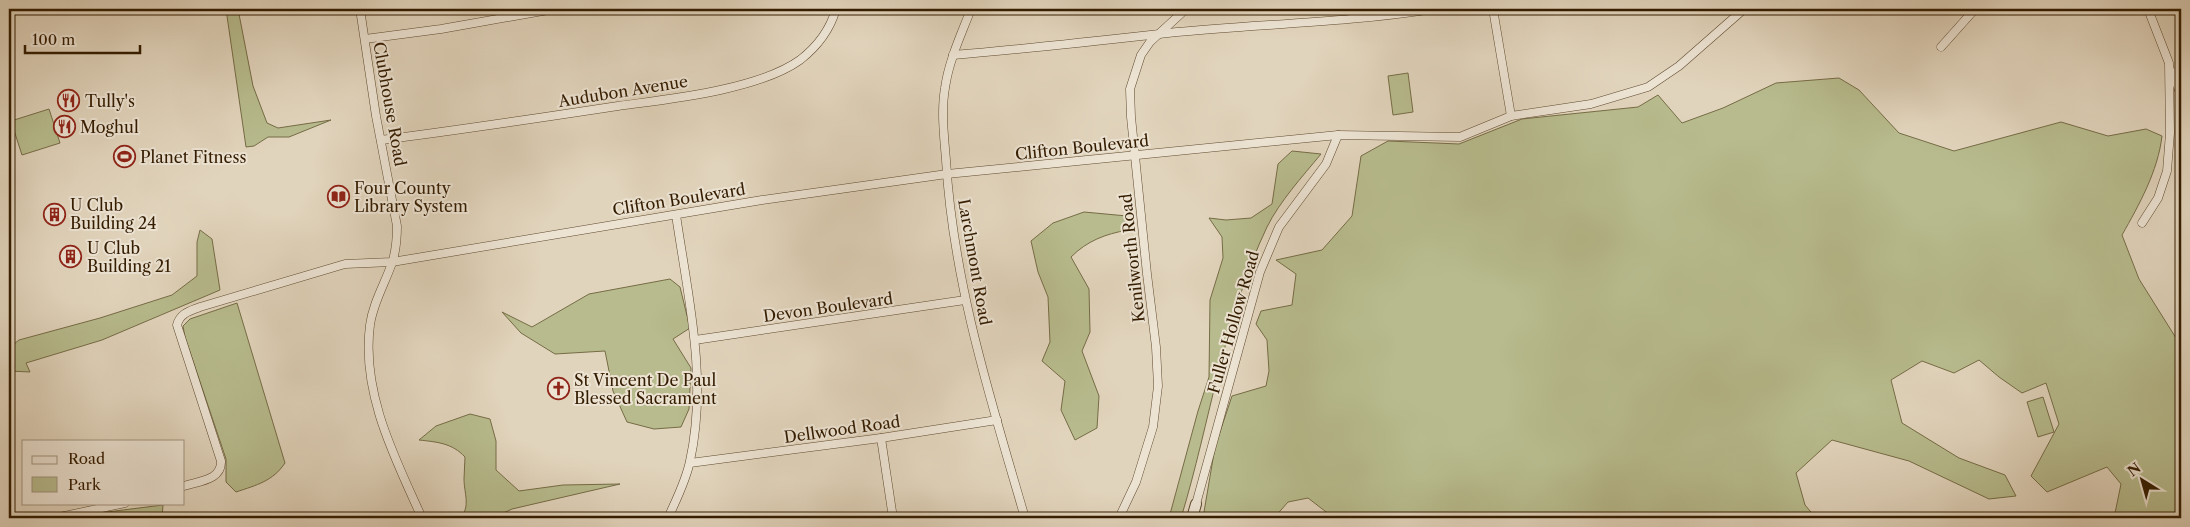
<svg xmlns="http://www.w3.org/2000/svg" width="2190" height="527" viewBox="0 0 2190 527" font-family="'Libre Caslon Text',serif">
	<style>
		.green { fill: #b7bb8d; stroke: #766c46 }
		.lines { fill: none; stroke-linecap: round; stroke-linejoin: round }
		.minor-casing { stroke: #5f4a2f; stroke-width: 9 }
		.tertiary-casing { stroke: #5f4a2f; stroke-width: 12 }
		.minor { stroke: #ece3d3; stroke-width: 8 }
		.tertiary { stroke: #ece3d3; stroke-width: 10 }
		.labels { text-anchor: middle; stroke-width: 4; stroke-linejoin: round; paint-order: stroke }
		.street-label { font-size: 16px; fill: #341c00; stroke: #ece3d3 }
		.poi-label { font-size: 16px; fill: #341c00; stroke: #ece3d3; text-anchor: start }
	</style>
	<rect width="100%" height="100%" fill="#e1d4bc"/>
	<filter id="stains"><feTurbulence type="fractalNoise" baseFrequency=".004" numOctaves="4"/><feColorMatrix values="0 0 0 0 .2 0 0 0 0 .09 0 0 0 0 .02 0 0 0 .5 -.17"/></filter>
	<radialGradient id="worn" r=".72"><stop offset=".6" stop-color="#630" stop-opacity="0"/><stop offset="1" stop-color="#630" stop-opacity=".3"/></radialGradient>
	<!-- green -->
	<g class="green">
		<polygon points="226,9 238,9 253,86 267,123 278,128 331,120 289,137 268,137 254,146 246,147"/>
		<polygon points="1408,73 1413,112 1393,115 1388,76"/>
		<path d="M 1839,78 L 1859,90 L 1899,133 L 1954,151 L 2061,122 L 2108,136 L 2146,129 L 2162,136 C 2158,171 2139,205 2122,235 L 2139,279 L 2181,346 L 2181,518 L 2114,518 L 2121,484 L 2107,467 L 2047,492 L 2031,476 L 2059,424 L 2046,383 L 2022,393 L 1999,377 L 1979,360 L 1954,373 L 1922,361 L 1891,380 L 1902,423 L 1959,458 L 2005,475 L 2016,496 L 1989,499 L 1909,461 L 1832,440 L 1796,473 L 1805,505 L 1816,518 L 1334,518 L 1308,498 L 1288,502 L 1274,518 L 1203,518 L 1215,447 L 1232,396 L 1266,386 L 1269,371 L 1267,340 L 1256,324 L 1261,311 L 1292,305 L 1296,274 L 1276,260 L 1322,250 L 1352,216 L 1361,156 L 1388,141 L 1459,144 L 1522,119 L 1638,107 L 1658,95 L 1682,123 L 1723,108 L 1776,83 Z"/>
		<polygon points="49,109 60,143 22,155 11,121"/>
		<path d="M 1292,151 L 1321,154 C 1302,177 1280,201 1267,227 C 1224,317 1210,423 1181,518 L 1169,518 L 1198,411 L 1209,377 L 1210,300 L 1223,258 L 1222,237 L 1209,218 L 1226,220 L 1251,218 L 1272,204 L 1278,164 Z"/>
		<path d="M 1084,212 L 1127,216 L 1128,230 C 1105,234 1087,241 1071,257 L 1089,289 L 1090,332 L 1082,351 L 1099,396 L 1097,428 L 1075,440 L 1061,410 L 1065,381 L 1042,361 L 1050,342 L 1048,297 L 1038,272 L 1031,241 L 1053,223 Z"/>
		<polygon points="200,230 212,239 220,290 102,340 26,363 30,372 9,371 9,348 19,340 100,318 172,295 197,276 197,242"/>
		<polygon points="670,279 680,287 690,328 673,339 691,368 689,409 681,427 654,429 627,422 613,391 605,351 555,354 521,333 502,312 532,327 589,294"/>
		<path d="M 237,303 L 285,463 C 273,481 257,485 236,492 L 226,482 L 226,459 L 185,337 L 183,326 L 190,319 Z"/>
		<polygon points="2043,397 2054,432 2038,437 2027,402"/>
		<path d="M 470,414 L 490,419 L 496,441 L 496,470 L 519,491 L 563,485 L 620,484 L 512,509 L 493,518 L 460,518 C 471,507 464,493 464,479 C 464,472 465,464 465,457 C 452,443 437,442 419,440 L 436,426 Z"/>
		<polygon points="163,505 162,518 82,518 99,513"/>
	</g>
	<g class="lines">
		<defs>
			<g id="minor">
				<path d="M 360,9 L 376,116 L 397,226 C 397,238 396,249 393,260 C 386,282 373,302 370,325 C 361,393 395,458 422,518"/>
				<path d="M 971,9 C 961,35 949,60 945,88 C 941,111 944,136 946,160 C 953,282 991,401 1025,518"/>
				<polyline points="1493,9 1511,116"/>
				<polyline points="365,39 441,29 554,9"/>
				<polyline points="1941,47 1975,9"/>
				<path d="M 953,55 C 1025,49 1096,41 1168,33 C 1256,24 1345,23 1433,9"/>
				<polyline points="2172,72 2181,95"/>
				<path d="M 381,140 C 460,130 539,118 618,106 C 669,99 758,90 800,60 C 818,46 830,30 836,9"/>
				<polyline points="2142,223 2158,198 2167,171 2170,133 2169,63 2148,9"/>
				<polyline points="695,340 965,300"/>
				<polyline points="881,438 893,518"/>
				<polyline points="690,463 881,438 997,420"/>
				<path d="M 184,486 C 199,481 222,480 221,461 L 177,325 C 180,313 190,311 200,307 L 345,264 L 392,262 L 762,200 L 947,174 L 1338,135 L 1460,137 L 1511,116 L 1591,104 L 1648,87 L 1679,66 L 1744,9"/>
				<polyline points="1196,504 1260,272 1279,227 1326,164 1338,135"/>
				<polyline points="55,518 125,503"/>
				<path d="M 668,518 C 676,500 686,481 690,461 C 708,379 688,297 676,215"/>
				<polyline points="1119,518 1136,482 1153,427 1158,386 1156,347 1147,274 1131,117 1130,89 1141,55 1150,42 1186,9"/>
			</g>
			<polyline id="tertiary" points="1192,518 1196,504"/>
		</defs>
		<!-- minor casing -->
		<use href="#minor" class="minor-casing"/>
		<!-- tertiary casing -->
		<use href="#tertiary" class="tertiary-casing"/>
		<!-- minor -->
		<use href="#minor" class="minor"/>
		<!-- tertiary -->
		<use href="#tertiary" class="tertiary"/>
	</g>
	<!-- icons -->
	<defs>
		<symbol id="restaurant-ring" viewBox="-11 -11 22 22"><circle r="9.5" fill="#ece3d3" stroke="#8f2418" stroke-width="1.5"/><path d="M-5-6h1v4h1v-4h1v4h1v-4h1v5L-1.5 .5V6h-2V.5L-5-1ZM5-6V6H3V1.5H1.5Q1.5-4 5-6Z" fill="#8f2418"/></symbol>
		<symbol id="stadium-ring" viewBox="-11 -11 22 22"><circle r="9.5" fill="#ece3d3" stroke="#8f2418" stroke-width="1.5"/><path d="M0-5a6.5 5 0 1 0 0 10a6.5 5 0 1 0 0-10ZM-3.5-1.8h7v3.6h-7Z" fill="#8f2418"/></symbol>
		<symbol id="library-ring" viewBox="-11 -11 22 22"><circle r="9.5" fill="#ece3d3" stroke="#8f2418" stroke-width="1.5"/><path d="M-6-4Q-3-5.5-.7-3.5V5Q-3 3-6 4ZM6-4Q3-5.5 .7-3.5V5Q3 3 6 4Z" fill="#8f2418"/></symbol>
		<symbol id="building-ring" viewBox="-11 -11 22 22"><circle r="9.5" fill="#ece3d3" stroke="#8f2418" stroke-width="1.5"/><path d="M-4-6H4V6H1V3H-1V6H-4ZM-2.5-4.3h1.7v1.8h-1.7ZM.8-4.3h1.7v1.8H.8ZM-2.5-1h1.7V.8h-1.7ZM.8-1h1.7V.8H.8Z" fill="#8f2418"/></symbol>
		<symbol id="church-ring" viewBox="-11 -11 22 22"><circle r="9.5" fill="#ece3d3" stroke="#8f2418" stroke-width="1.5"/><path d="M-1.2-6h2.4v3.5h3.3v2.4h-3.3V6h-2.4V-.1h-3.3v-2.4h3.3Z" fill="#8f2418"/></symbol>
	</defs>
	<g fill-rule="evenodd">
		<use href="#restaurant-ring" x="56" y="88" width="25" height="25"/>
		<use href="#restaurant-ring" x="52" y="114" width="25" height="25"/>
		<use href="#stadium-ring" x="112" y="144" width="25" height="25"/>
		<use href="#library-ring" x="326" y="184" width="25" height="25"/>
		<use href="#building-ring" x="42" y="202" width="25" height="25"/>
		<use href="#building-ring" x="58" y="244" width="25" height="25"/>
		<use href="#church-ring" x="546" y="376" width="25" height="25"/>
	</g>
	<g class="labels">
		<!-- street labels -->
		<g class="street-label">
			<text transform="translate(623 91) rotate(-9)" y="6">Audubon Avenue</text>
			<text transform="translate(390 104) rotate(80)" y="6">Clubhouse Road</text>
			<text transform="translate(1082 147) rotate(-6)" y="6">Clifton Boulevard</text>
			<text transform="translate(679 199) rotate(-9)" y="6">Clifton Boulevard</text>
			<text transform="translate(1132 258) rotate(-96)" y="6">Kenilworth Road</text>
			<text transform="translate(975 262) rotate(80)" y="6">Larchmont Road</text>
			<text transform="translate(828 307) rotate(-8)" y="6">Devon Boulevard</text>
			<text transform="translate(1233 322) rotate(-74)" y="6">Fuller Hollow Road</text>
			<text transform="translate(842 429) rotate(-8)" y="6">Dellwood Road</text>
		</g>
		<!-- poi labels -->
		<g class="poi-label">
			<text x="85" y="107">Tully's</text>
			<text x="80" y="133">Moghul</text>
			<text x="140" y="163">Planet Fitness</text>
			<text x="354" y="194">Four County<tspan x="354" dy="18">Library System</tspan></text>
			<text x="70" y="211">U Club<tspan x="70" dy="18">Building 24</tspan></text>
			<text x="87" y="254">U Club<tspan x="87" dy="18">Building 21</tspan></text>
			<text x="574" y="386">St Vincent De Paul<tspan x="574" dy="18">Blessed Sacrament</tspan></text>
		</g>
	</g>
	<!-- margin -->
	<rect width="2190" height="527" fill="none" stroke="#e1d4bc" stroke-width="30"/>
	<rect x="10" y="10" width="2170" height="507" fill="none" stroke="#341c00" stroke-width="2.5"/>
	<rect x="15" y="15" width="2160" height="497" fill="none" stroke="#341c00"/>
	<!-- legend -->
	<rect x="22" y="440" width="162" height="65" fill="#ece3d3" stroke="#a2937f"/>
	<rect x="32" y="456" width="25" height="8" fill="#ece3d3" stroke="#a2937f"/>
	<text x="68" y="464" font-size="15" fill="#341c00">Road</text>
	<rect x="32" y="477" width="25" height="15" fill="#b7bb8d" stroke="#a2937f"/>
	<text x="68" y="490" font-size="15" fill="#341c00">Park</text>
	<!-- north arrow -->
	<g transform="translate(2142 480) rotate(323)" stroke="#ece3d3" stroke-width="4" paint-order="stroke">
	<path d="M0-4L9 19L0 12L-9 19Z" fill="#341c00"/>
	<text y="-8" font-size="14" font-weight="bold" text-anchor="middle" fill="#341c00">N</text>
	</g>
	<!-- scale -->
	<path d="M25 45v8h115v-8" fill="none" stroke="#341c00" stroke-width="2.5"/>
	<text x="32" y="45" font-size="15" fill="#341c00" stroke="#ece3d3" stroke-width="4" paint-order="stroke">100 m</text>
	<rect width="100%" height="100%" filter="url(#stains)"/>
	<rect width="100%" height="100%" fill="url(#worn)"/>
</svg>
